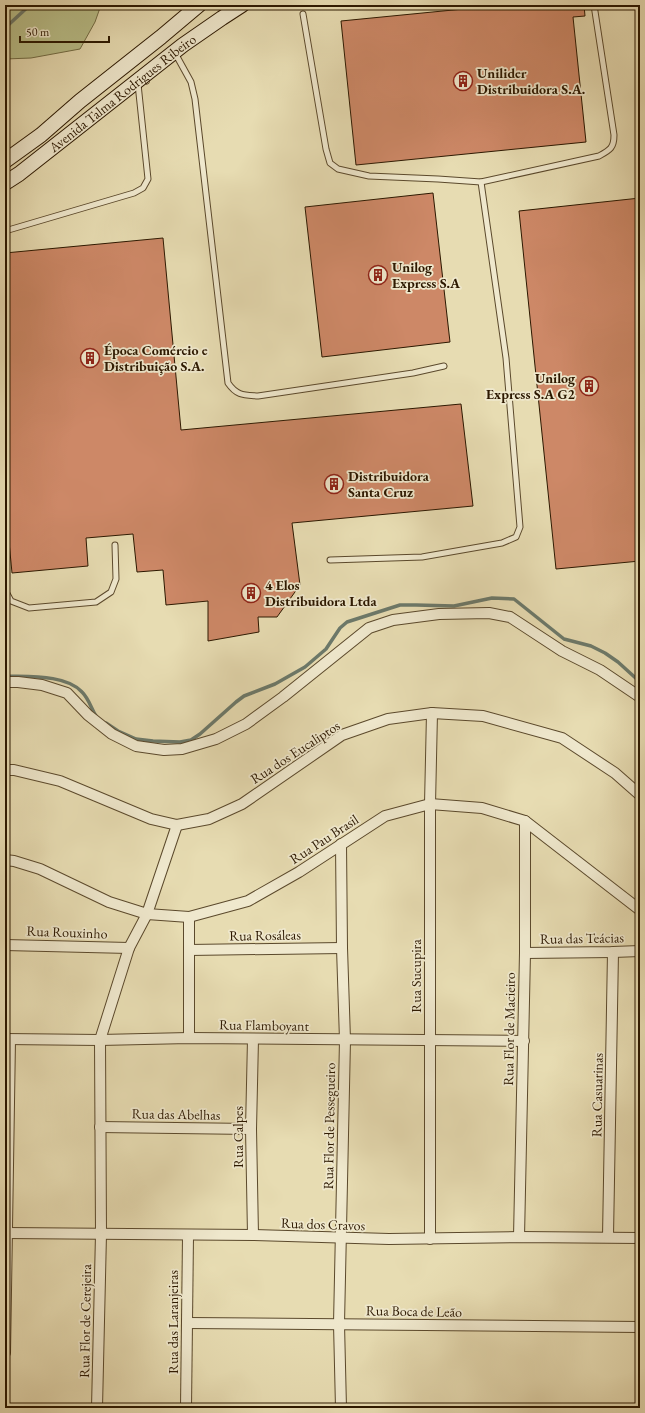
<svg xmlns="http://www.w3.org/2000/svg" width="645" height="1413" viewBox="0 0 645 1413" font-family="'EB Garamond',serif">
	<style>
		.green { fill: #b9bf89; stroke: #726c44 }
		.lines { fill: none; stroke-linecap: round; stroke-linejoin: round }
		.stream { stroke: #6c796a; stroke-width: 3.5 }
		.building { fill: #cd8867; stroke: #2c1800 }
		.service-casing { stroke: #5b492c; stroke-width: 7 }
		.minor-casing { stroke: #5b492c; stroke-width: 12 }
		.secondary-casing { stroke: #2c1800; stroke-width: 16 }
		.service { stroke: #efe8cd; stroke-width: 5 }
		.minor { stroke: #efe8cd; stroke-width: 10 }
		.secondary { stroke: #efe8cd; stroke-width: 14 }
		.labels { text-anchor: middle; stroke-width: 3.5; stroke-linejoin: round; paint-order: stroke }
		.poi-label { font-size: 14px; font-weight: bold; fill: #2c1800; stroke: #efe8cd; text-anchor: start }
		.street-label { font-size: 14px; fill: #2c1800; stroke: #efe8cd }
	</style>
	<rect width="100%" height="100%" fill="#e7dcb2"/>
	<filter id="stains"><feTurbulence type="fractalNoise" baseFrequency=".005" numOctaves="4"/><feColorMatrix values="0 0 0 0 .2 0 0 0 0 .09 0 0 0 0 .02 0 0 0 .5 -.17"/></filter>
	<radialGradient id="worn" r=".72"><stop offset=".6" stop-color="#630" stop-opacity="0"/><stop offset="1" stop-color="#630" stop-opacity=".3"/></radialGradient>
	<!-- green -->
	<polygon class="green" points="5,5 101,5 95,22 80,49 31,58 5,59"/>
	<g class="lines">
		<!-- stream -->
		<g class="stream">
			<polyline points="5,28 30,5"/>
			<path d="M 5,676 C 27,677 66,674 82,692 C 89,699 91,708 96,716"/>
			<polyline points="106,723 118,731 136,739 153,741 180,742 191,740 200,734 236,702 244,696 275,684 305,667 326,649 340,628 347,622 400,605 416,605 454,606 492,598 514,599 564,639 591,646 605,653 618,662 640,682"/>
		</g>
	</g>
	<!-- building -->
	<g class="building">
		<polygon points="504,5 584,5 585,16 573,17 586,142 356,165 341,21"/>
		<polygon points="433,193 450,342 322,357 305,207"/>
		<polygon points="640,198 640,561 556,569 519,211"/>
		<polygon points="163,238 181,430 461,404 473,506 292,523 300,585 277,617 258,617 259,632 208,641 208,601 166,605 163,570 137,572 133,534 86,538 88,566 12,573 5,500 5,253"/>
	</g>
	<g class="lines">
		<defs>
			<g id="service">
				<path d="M 303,14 L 326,149 L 330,163 L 338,169 L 369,176 L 438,179 L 481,182 L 599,156 C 610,150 614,148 614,135 L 594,5"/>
				<path d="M 175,53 L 191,82 L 195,99 L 228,383 C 237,396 244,395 258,396 L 413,373 L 444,366"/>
				<polyline points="5,231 134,193 143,188 148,179 138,84"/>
				<polyline points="330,560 422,557 502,543 516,537 520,527 506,358 481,182"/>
				<polyline points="5,590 11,601 29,608 96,602 111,592 116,579 115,545"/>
			</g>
			<g id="minor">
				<polyline points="5,682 18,682 42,685 67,693 88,715 112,734 136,746 164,750 182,749 216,739 246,724 283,697 369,628 393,620 439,614 489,613 510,617 562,651 600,670 640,697"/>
				<polyline points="5,770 14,770 60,781 151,819 177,825 209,819 242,804 342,735 388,719 432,713 483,716 562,738 615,773 640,795"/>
				<polyline points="341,844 342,948 345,1040 339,1324 341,1408"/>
				<polyline points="5,860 14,861 40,869 109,902 147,914 189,917 248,901 299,872 385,816 430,804 482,808 525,821 640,910"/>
				<polyline points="189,917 189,1038"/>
				<polyline points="5,945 129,948"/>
				<polyline points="189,950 342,948"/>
				<polyline points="525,953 613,952 640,951"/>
				<polyline points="5,1039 100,1040 189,1038 524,1041"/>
				<polyline points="253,1039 251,1129 253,1235"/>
				<polyline points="100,1127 251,1129"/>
				<polyline points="5,1233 253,1235 389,1239 519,1237 640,1238"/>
				<polyline points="519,1237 525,953 525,821"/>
				<polyline points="608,1237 613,952"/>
				<polyline points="430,1239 430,804 432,713"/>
				<polyline points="187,1323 640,1327"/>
				<polyline points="5,1353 10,1040"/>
				<polyline points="5,1407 5,1408"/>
				<polyline points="97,1408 101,1234 100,1040 129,948 147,914 177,825"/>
				<polyline points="186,1408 188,1236"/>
			</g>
			<g id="secondary">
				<polyline points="5,161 41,135 80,101 161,37 199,5"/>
				<path id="s1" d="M 5,183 L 19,174 L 183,45 L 222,18 L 242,5"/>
			</g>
		</defs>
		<!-- service casing -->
		<use href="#service" class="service-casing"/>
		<!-- minor casing -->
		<use href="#minor" class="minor-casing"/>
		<!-- secondary casing -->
		<use href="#secondary" class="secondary-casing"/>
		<!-- service -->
		<use href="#service" class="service"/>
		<!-- minor -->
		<use href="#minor" class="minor"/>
		<!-- secondary -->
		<use href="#secondary" class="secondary"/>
	</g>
	<!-- icons -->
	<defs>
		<symbol id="building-ring" viewBox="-11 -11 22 22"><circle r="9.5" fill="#efe8cd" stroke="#8f2418" stroke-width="1.5"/><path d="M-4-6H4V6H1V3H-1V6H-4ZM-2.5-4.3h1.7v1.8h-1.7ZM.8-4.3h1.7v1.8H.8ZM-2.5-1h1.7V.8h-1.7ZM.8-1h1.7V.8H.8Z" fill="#8f2418"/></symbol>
	</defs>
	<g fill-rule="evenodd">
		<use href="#building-ring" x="452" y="70" width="22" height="22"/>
		<use href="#building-ring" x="367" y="264" width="22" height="22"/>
		<use href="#building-ring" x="79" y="347" width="22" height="22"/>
		<use href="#building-ring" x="578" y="375" width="22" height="22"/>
		<use href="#building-ring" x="323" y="473" width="22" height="22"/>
		<use href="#building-ring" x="240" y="582" width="22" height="22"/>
	</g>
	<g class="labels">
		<!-- poi labels -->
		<g class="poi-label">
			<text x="477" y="78">Unilider<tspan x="477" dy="16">Distribuidora S.A.</tspan></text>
			<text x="392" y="272">Unilog<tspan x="392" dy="16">Express S.A</tspan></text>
			<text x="104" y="355">Época Comércio e<tspan x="104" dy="16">Distribuição S.A.</tspan></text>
			<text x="575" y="383" text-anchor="end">Unilog<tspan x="575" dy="16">Express S.A G2</tspan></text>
			<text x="348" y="481">Distribuidora<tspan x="348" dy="16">Santa Cruz</tspan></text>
			<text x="265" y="590">4 Elos<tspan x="265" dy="16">Distribuidora Ltda</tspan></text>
		</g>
		<!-- street labels -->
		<g class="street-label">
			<text dy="5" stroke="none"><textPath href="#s1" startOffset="148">Avenida Talma Rodrigues Ribeiro</textPath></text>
			<text transform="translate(295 752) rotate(-33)" y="5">Rua dos Eucaliptos</text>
			<text transform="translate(324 839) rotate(-33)" y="5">Rua Pau Brasil</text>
			<text transform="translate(67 932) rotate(2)" y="5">Rua Rouxinho</text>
			<text transform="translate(265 935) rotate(-1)" y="5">Rua Rosáleas</text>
			<text transform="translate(582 938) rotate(-1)" y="5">Rua das Teácias</text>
			<text transform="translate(416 976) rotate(-90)" y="5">Rua Sucupira</text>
			<text transform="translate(264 1025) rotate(1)" y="5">Rua Flamboyant</text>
			<text transform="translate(509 1029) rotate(-89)" y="5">Rua Flor de Macieiro</text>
			<text transform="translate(597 1095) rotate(-89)" y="5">Rua Casuarinas</text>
			<text transform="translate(176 1114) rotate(1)" y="5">Rua das Abelhas</text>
			<text transform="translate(329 1126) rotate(-89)" y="5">Rua Flor de Pessegueiro</text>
			<text transform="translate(238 1137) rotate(-90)" y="5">Rua Calpes</text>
			<text transform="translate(323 1224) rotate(2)" y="5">Rua dos Cravos</text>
			<text transform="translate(414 1311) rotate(1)" y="5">Rua Boca de Leão</text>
			<text transform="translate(85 1321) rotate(-89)" y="5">Rua Flor de Cerejeira</text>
			<text transform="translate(173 1322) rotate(-90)" y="5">Rua das Laranjeiras</text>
		</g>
	</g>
	<!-- margin -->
	<rect width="645" height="1413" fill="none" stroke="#e7dcb2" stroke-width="20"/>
	<rect x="6" y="6" width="633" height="1401" fill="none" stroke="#2c1800" stroke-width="2"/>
	<rect x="10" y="10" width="625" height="1393" fill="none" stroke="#2c1800"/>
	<!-- scale -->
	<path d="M20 36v6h89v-6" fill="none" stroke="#2c1800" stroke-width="2"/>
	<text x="26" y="36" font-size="12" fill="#2c1800" stroke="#efe8cd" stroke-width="3" paint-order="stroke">50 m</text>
	<rect width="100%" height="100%" filter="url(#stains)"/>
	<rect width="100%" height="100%" fill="url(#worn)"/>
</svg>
